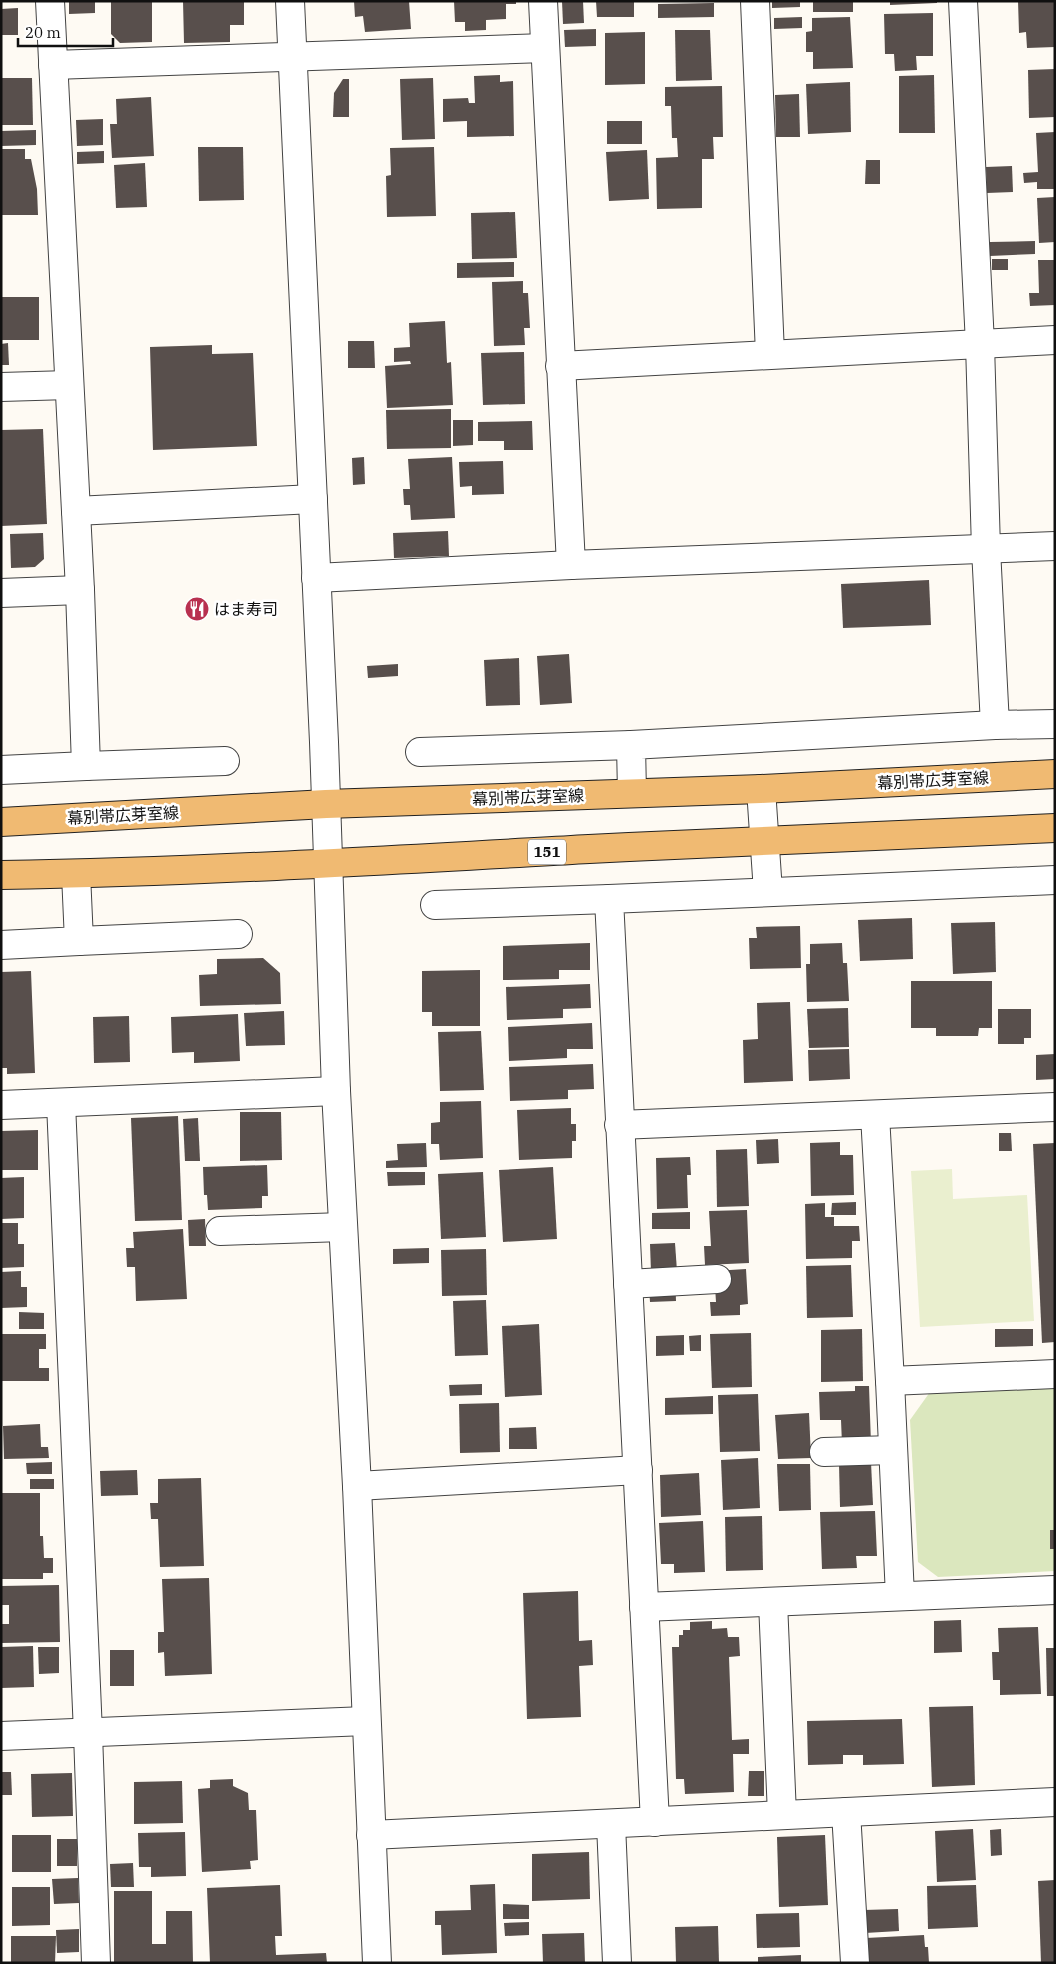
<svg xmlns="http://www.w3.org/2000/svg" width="1056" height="1964" viewBox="0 0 1056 1964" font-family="'IBM Plex Serif','Noto Sans JP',serif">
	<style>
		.green { fill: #dbe7be }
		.pitch { fill: #eaefcf }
		.building { fill: #584f4c }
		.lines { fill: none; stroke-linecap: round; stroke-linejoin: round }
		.minor-casing { stroke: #434343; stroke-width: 30 }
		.major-casing { stroke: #212121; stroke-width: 30 }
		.minor { stroke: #fff; stroke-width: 28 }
		.major { stroke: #f0ba72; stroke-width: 28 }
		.labels { text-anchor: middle; stroke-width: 5; stroke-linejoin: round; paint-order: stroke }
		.shield { fill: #fff; stroke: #585858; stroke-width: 1 }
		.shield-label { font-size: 15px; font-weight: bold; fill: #101010 }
		.poi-label { font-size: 16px; fill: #101010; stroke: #fff; text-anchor: start }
		.street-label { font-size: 16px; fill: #101010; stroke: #fff }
	</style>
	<rect width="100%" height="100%" fill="#fefaf3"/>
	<!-- green -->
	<polygon class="green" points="1055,1387 1055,1571 938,1577 918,1562 910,1420 930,1392"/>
	<!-- pitch -->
	<polygon class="pitch" points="952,1169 953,1199 1027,1195 1034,1321 920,1327 911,1171"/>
	<!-- building -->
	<g class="building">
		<polygon points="69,1 95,1 95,13 69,14"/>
		<polygon points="111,1 152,1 152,42 120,43 111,34"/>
		<polygon points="183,1 244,1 244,25 230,25 230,42 184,43"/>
		<polygon points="354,1 409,1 411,29 365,32 363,16 355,17"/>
		<polygon points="454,1 516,1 516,4 506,4 506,19 486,20 486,30 465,31 465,22 455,22"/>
		<polygon points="562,1 583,1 584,23 563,24"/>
		<polygon points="596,1 634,1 634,17 597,17"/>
		<polygon points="772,1 800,1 800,7 772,8"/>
		<rect x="813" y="1" width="40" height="11"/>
		<polygon points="890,1 937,1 937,3 890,5"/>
		<polygon points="1018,1 1054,1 1055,47 1027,48 1026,32 1019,33"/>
		<polygon points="714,3 714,17 658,18 658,4"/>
		<polygon points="18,8 18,35 1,35 1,9"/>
		<polygon points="933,13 933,56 916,56 917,70 895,71 894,54 885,54 884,14"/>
		<polygon points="802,17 802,28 774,29 774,18"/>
		<polygon points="850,17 853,68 813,69 813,52 806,52 806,32 812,31 812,18"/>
		<polygon points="596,29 596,46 565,47 564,30"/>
		<polygon points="675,30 710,30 712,80 676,81"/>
		<polygon points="645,32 645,84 605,85 605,33"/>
		<polygon points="1055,69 1055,117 1029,118 1028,70"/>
		<polygon points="500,75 500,82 513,81 514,136 467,137 467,121 443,122 443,99 468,98 469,103 475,103 474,76"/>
		<polygon points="934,75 935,133 899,133 899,76"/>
		<polygon points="1,78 32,78 33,125 1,125"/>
		<polygon points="433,78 435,139 402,140 400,79"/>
		<polygon points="343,79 349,79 349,117 333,117 334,93"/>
		<polygon points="850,82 851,132 808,134 806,84"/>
		<polygon points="722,86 723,137 713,137 714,159 702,159 702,208 657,209 656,158 678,157 677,138 672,138 671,106 665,106 665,87"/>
		<polygon points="799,94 800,137 776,137 775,95"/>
		<polygon points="151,97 154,156 112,158 110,124 117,124 116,99"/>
		<polygon points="103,119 103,145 77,146 76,120"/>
		<rect x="607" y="121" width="35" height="23"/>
		<polygon points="36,130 36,145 1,146 1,131"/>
		<polygon points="1055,132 1055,189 1037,189 1037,182 1024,183 1023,173 1038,172 1036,133"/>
		<polygon points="198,147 243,147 244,200 199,201"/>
		<polygon points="434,147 436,216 387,217 386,176 391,175 390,148"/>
		<polygon points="1,149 25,149 25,159 31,159 37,189 38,215 1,215"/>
		<polygon points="647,150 649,199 609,201 606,152"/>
		<polygon points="104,151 104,163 77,164 77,152"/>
		<polygon points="866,160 880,160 880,184 865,184"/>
		<polygon points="145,163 147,207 116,208 114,165"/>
		<polygon points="1012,166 1013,192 987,193 986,167"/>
		<polygon points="1055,197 1055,242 1039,243 1037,198"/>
		<polygon points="515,212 517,258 472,259 471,213"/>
		<polygon points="1035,241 1035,254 990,256 990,242"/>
		<rect x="992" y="259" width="16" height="11"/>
		<polygon points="1038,260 1055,260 1055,305 1030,306 1029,293 1039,293"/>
		<polygon points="514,262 514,277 457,278 457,263"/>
		<polygon points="523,281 523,293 528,293 530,328 524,328 525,345 494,346 492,282"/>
		<rect x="1" y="297" width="38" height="43"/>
		<polygon points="445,321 447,363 451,362 453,405 387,408 385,366 411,364 410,361 394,362 394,348 410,347 409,323"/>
		<polygon points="348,341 374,341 375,368 348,368"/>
		<polygon points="8,343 9,365 1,365 1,344"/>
		<polygon points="212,345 212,354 253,353 257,446 153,450 150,347"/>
		<polygon points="524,352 525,404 483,405 481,353"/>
		<polygon points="451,409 451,448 387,449 386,410"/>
		<polygon points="453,420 473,420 473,445 453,446"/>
		<polygon points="532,421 533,450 504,450 504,441 478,441 478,422"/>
		<polygon points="43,429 47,524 1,526 1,430"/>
		<polygon points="364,457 365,484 353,485 352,458"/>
		<polygon points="452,457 455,518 411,520 410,505 404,505 403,489 410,489 408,459"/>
		<polygon points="503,461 504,494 472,495 472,486 460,487 459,462"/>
		<polygon points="448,531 449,556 394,558 393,533"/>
		<polygon points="43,533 44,559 35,567 11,568 10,534"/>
		<polygon points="929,580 931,625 843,628 841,584"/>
		<polygon points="569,654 572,703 540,705 537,656"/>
		<polygon points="519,658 520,705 486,706 484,660"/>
		<polygon points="398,664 398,676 368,678 367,666"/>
		<polygon points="912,918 913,959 860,961 858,920"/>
		<polygon points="995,922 996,972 953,974 951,923"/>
		<polygon points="800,926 801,968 750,969 749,938 757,938 756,927"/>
		<polygon points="590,943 590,970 559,970 559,979 503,980 503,946"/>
		<polygon points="842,943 843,963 847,963 849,1001 807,1002 806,964 810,964 810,944"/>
		<polygon points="263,958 280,973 281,1004 200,1006 199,975 217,974 217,959"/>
		<polygon points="480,970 480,1026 432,1026 432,1012 422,1012 422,971"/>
		<polygon points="31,971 35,1073 7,1074 7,1068 1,1068 1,972"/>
		<polygon points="911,981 992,981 992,1028 979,1028 978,1036 936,1036 936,1028 911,1028"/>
		<polygon points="590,984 591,1008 563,1009 563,1018 507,1020 506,987"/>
		<polygon points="790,1002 793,1081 744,1083 743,1040 758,1039 757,1003"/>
		<polygon points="848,1008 849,1047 809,1048 807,1009"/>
		<polygon points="998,1009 1031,1009 1031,1038 1024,1038 1024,1044 998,1044"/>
		<polygon points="284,1011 285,1045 246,1046 244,1013"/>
		<polygon points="238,1014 240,1061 194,1063 194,1052 172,1053 171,1017"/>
		<polygon points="129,1016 130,1062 94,1063 93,1017"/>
		<polygon points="592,1023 593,1049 567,1049 567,1058 509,1061 508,1027"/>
		<polygon points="481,1031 484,1090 440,1091 438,1032"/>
		<polygon points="849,1049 850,1079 809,1081 808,1050"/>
		<polygon points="1055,1054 1055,1079 1036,1080 1036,1055"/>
		<polygon points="593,1064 594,1089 568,1090 568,1099 510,1101 509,1067"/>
		<polygon points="481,1101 483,1158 440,1160 439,1144 431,1144 431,1123 440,1122 440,1102"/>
		<polygon points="571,1108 571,1124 576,1124 576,1141 572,1141 572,1158 519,1160 517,1110"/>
		<polygon points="240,1112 281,1112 282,1160 240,1161"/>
		<polygon points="178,1116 182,1220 135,1221 131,1118"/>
		<polygon points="198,1118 200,1161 185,1161 183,1119"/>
		<polygon points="38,1130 38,1170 1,1170 1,1131"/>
		<polygon points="999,1133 1011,1133 1012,1151 999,1151"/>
		<polygon points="778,1139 779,1163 757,1164 756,1140"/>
		<polygon points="840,1142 840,1155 853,1155 854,1195 811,1196 810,1143"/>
		<polygon points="426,1143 427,1167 386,1168 386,1161 398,1160 397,1144"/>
		<polygon points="1055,1143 1055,1342 1042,1343 1033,1144"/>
		<polygon points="747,1149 749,1206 717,1207 716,1150"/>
		<polygon points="690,1157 691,1175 687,1175 688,1208 657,1209 656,1158"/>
		<polygon points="267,1165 268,1196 262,1196 262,1208 208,1210 207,1195 204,1195 203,1167"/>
		<polygon points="553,1167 557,1239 503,1242 499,1170"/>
		<polygon points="387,1172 425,1172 425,1185 388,1186"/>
		<polygon points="483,1172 486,1237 441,1239 438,1174"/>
		<polygon points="24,1177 24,1218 1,1219 1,1178"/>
		<polygon points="856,1202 856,1215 831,1215 832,1203"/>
		<polygon points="825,1203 825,1217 834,1217 834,1226 859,1226 860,1241 852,1241 852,1258 806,1259 805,1204"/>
		<polygon points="747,1210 749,1263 705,1265 704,1246 711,1246 709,1211"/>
		<polygon points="690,1212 690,1229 652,1229 652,1213"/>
		<polygon points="205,1219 206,1246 189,1246 188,1220"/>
		<polygon points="1,1223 18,1223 18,1244 24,1244 24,1267 1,1268"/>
		<polygon points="183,1229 187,1299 136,1301 135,1267 127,1267 126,1248 134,1248 133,1232"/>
		<polygon points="675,1243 677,1271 651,1272 650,1244"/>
		<polygon points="429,1248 429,1263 393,1264 393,1249"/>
		<polygon points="486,1249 487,1295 442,1296 441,1250"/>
		<polygon points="851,1265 853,1317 807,1318 806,1266"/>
		<polygon points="746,1269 748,1304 740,1305 740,1315 711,1316 710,1302 716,1302 714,1271"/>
		<polygon points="21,1271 21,1287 27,1287 27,1307 1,1308 1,1272"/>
		<polygon points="648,1274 675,1274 676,1301 650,1302"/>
		<polygon points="486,1300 488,1355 455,1356 453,1301"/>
		<polygon points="19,1312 44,1313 44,1329 19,1329"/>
		<polygon points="539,1324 542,1395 505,1397 502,1326"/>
		<polygon points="862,1329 863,1381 821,1382 821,1330"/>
		<polygon points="995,1329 1033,1329 1033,1346 995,1347"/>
		<polygon points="751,1333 752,1387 712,1388 710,1334"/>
		<polygon points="1,1334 46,1334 46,1349 39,1349 39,1368 49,1368 49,1381 1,1381"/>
		<polygon points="684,1335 684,1355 656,1356 656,1336"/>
		<polygon points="701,1335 701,1351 690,1351 689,1336"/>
		<polygon points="482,1384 482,1395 450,1396 449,1385"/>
		<polygon points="855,1386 869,1386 871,1444 842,1444 841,1420 820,1420 819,1392 855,1391"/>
		<polygon points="758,1394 760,1451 720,1452 718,1395"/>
		<polygon points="713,1396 713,1414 665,1415 665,1398"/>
		<polygon points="499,1403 500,1452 460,1453 459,1404"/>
		<polygon points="809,1413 811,1458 778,1459 775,1415"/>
		<polygon points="40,1424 41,1447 48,1447 49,1458 4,1459 3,1426"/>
		<polygon points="536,1427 537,1449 509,1449 509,1428"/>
		<polygon points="758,1458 760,1508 723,1510 721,1460"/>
		<polygon points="52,1462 52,1474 27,1474 26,1463"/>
		<polygon points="871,1462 873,1505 840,1507 839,1464"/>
		<polygon points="777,1464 810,1464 811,1510 779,1511"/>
		<polygon points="137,1470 138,1495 101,1496 100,1471"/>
		<polygon points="699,1473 701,1515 661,1517 660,1475"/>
		<polygon points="201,1478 204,1566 160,1567 158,1519 151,1519 150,1503 158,1503 158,1479"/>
		<rect x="30" y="1479" width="24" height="10"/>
		<polygon points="1,1493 40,1493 40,1536 43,1536 44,1558 53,1558 53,1573 43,1573 43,1579 1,1579"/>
		<polygon points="875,1511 877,1556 856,1556 857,1568 822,1569 820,1512"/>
		<polygon points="762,1516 763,1570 726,1571 725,1517"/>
		<polygon points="703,1521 705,1572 674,1573 674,1564 661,1564 659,1523"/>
		<rect x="1050" y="1530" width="5" height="19"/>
		<polygon points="209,1578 212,1674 165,1676 164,1652 158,1653 158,1632 164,1632 162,1579"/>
		<polygon points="59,1585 60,1642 1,1643 1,1624 9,1624 9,1605 2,1605 1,1586"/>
		<polygon points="578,1591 579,1641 592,1640 593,1665 579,1666 581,1717 527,1719 523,1593"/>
		<polygon points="961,1620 962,1652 934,1653 934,1621"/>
		<polygon points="712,1621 712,1629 727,1628 728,1637 739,1637 740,1656 729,1657 732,1740 749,1739 749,1754 733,1754 734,1792 685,1794 684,1779 676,1779 672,1647 679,1647 679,1635 683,1635 683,1630 690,1630 690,1622"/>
		<polygon points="1038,1627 1041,1694 1000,1695 1000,1680 993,1680 992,1652 999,1652 998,1628"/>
		<polygon points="33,1646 34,1687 1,1688 1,1647"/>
		<polygon points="38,1647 59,1647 59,1673 39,1674"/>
		<polygon points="1046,1648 1055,1648 1055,1696 1047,1696"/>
		<rect x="110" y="1650" width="24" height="36"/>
		<polygon points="973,1706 975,1785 932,1787 929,1707"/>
		<polygon points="902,1719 904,1764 863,1765 863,1755 843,1755 843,1764 808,1765 807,1721"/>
		<polygon points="749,1771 764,1771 764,1796 748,1796"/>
		<polygon points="1,1772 11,1772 12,1795 1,1795"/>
		<polygon points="72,1773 73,1816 32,1817 31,1774"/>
		<polygon points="233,1779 233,1786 248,1793 249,1810 256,1810 258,1860 250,1861 251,1869 202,1872 198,1789 210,1788 210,1780"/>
		<polygon points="182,1781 183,1823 134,1824 134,1782"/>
		<polygon points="973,1829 976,1880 937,1882 935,1831"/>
		<polygon points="1001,1829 1002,1855 991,1856 990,1830"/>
		<polygon points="185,1832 186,1876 151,1877 151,1867 139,1867 138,1833"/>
		<rect x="12" y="1835" width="39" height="37"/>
		<polygon points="825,1835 828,1905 779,1907 777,1837"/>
		<rect x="57" y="1839" width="20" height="27"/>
		<polygon points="589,1852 590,1899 532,1901 532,1854"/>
		<polygon points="133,1863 134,1887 111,1887 110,1864"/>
		<polygon points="78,1878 79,1903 54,1904 52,1879"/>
		<polygon points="1055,1880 1055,1963 1041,1963 1038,1881"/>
		<polygon points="495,1884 497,1953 442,1955 441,1925 435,1925 435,1911 471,1910 470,1885"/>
		<polygon points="280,1885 282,1936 275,1936 276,1955 326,1953 327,1963 210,1963 207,1888"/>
		<polygon points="976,1885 978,1927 928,1929 927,1886"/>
		<polygon points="12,1887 50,1887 50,1925 12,1926"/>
		<polygon points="114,1891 152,1891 152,1944 166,1944 166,1911 192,1911 193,1963 114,1963"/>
		<polygon points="503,1904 529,1905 529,1919 503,1919"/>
		<polygon points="898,1909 899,1931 865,1933 864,1910"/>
		<polygon points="799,1913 800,1947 757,1948 756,1914"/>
		<polygon points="529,1922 529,1935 505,1936 504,1923"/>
		<polygon points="718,1926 719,1963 676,1963 675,1927"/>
		<polygon points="79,1929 79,1952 57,1953 56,1930"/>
		<polygon points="584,1933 585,1963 543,1963 542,1934"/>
		<polygon points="924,1935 925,1947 928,1947 929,1963 867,1963 866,1938"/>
		<polygon points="11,1936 56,1936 55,1963 11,1963"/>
		<polygon points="801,1955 801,1963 758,1963 758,1957"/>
	</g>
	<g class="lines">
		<defs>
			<g id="minor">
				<polyline points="290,1 324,742 336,1091 357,1486 377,1963"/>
				<polyline points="543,1 571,565"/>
				<polyline points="755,1 770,354"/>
				<polyline points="963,1 980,344 986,549 995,725 1055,724"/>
				<polyline points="53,65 545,48"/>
				<polyline points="560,366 1055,340"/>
				<polyline points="1,387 69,385"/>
				<polyline points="76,511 313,499"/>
				<polyline points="316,578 571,565 1055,546"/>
				<polyline points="1,593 80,590"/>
				<polyline points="420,752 631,745"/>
				<polyline points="86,766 225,761"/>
				<polyline points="1,770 86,766 80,590 50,1"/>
				<polyline points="761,789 768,892"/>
				<polyline points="632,793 631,745 995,725"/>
				<polyline points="435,905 609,899"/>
				<polyline points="79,941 238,934"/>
				<polyline points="1,945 79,941 76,874"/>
				<polyline points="61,1103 88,1733 96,1963"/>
				<polyline points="1,1105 336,1091"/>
				<polyline points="875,1115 890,1381 900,1596"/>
				<polyline points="619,1125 1055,1107"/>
				<polyline points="220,1231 343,1227"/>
				<polyline points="628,1284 717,1279"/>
				<polyline points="890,1381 1055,1374"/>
				<polyline points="824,1452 893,1450"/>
				<polyline points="357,1486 638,1470"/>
				<polyline points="773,1602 782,1815"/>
				<polyline points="644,1607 1055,1590"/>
				<polyline points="1,1736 366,1721"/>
				<polyline points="846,1812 855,1963"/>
				<polyline points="655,1822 609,899 1055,880"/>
				<polyline points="611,1824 617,1963"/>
				<polyline points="371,1835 1055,1802"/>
			</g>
			<g id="major">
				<polyline points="1,822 326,804 761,789 1055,774"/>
				<path d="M 1,875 C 197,872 393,860 589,849 C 744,841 899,835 1055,828"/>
			</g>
		</defs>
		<!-- minor casing -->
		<use href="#minor" class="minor-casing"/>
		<!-- major casing -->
		<use href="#major" class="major-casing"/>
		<!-- minor -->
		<use href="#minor" class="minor"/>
		<!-- major -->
		<use href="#major" class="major"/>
	</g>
	<!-- icons -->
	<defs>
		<symbol id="restaurant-disc" viewBox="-11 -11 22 22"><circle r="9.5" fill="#b8304f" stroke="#fff"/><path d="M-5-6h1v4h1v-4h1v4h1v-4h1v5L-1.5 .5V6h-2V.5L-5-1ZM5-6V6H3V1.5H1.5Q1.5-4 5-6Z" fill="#fff"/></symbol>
	</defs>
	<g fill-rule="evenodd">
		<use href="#restaurant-disc" x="183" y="595" width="28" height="28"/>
	</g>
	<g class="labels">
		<!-- shield labels -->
		<rect class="shield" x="528" y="839.5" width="38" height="25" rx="4"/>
		<g class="shield-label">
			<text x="547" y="857">151</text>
		</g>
		<!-- poi labels -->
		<g class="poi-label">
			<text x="214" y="615">はま寿司</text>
		</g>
		<!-- street labels -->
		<g class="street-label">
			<text transform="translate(933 780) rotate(-3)" y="6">幕別帯広芽室線</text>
			<text transform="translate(528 797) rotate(-2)" y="6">幕別帯広芽室線</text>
			<text transform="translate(123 815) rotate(-3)" y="6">幕別帯広芽室線</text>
		</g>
	</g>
	<!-- border -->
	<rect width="1056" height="1964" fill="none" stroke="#101010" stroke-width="5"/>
	<!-- scale -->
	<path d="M18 38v8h95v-8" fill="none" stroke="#101010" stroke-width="2.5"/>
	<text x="25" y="38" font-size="15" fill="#101010" stroke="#ffffff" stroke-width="4" paint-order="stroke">20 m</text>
</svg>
